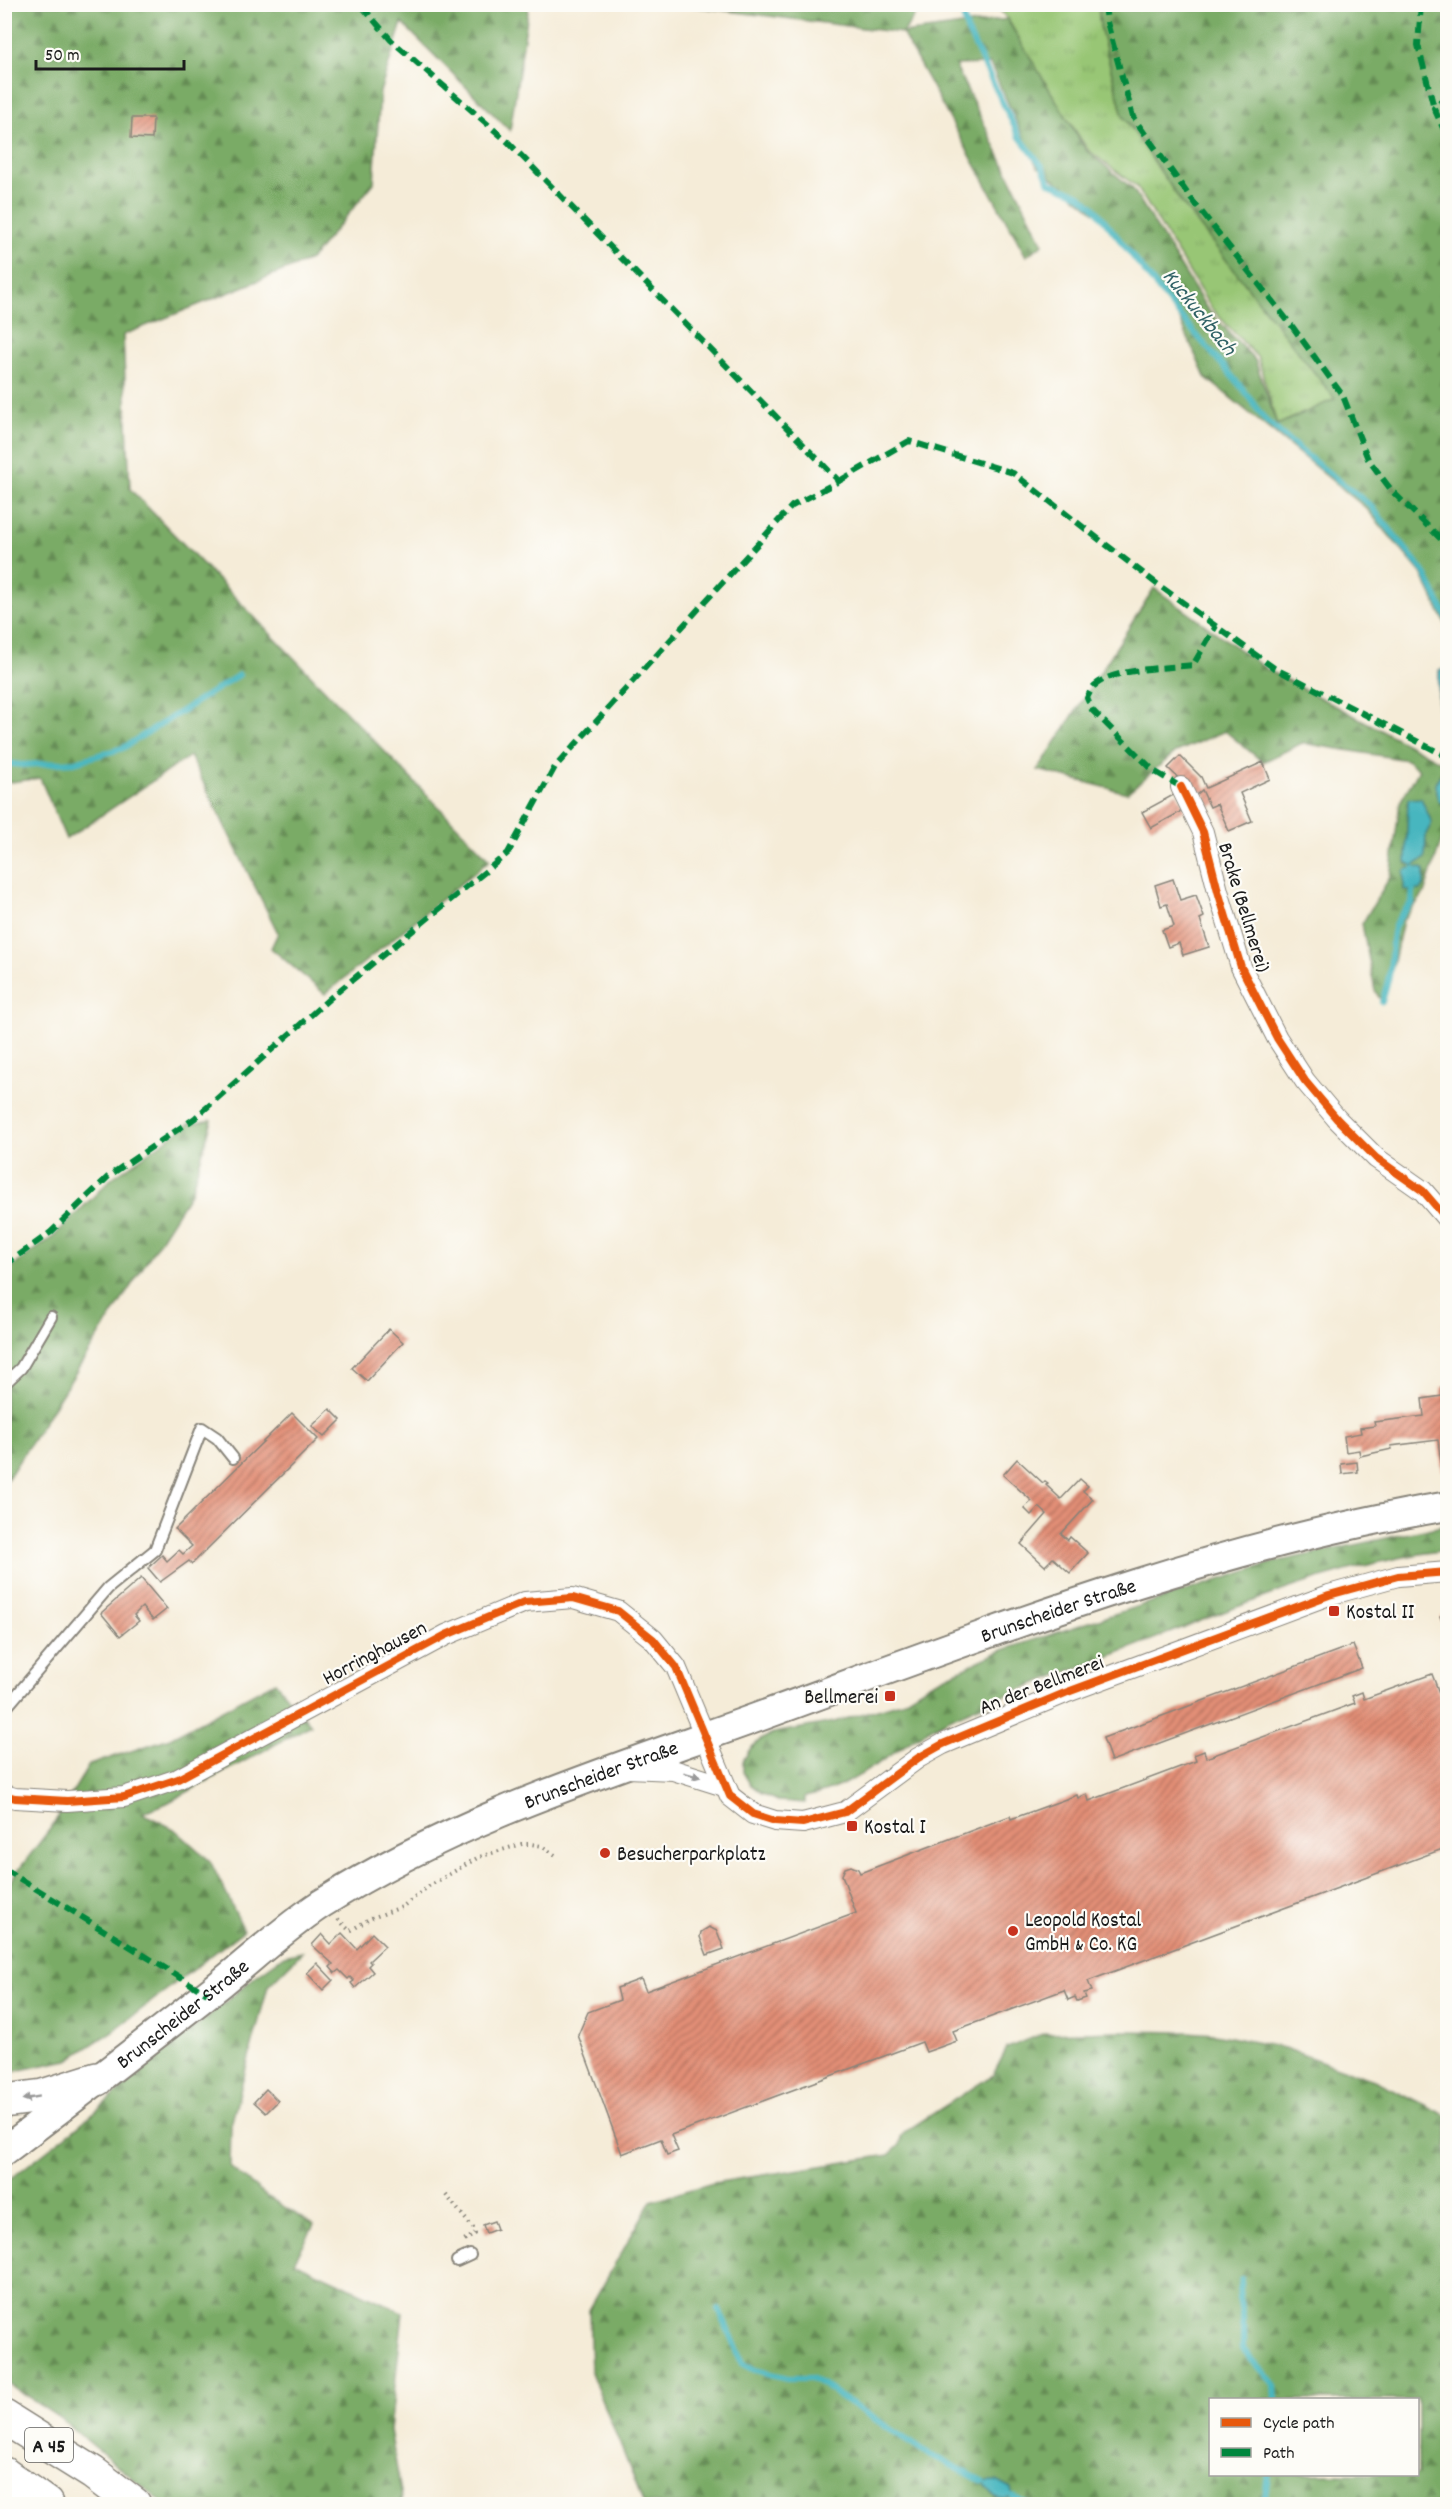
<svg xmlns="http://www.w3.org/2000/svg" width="1452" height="2509" viewBox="0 0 1452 2509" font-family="Dekko,sans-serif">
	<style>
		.grass { fill: url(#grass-tufts); stroke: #5a7148; stroke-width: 1.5 }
		.forest { fill: url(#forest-firs); stroke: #4b6441; stroke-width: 1.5; fill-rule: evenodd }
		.water { fill: #47b6bf; stroke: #32696e; stroke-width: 1.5 }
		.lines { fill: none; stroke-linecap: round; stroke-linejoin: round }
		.stream { stroke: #47b6bf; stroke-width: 6 }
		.building { fill: url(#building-hatch) }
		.lane-casing { stroke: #88847a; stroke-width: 14 }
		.street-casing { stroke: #88847a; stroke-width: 22 }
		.secondary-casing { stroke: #88847a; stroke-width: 32 }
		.highway-casing { stroke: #88847a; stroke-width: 36 }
		.path { stroke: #88847a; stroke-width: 4; stroke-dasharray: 1.5 4.5; stroke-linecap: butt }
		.lane { stroke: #fff; stroke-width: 10 }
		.street { stroke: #fff; stroke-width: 20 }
		.secondary { stroke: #fff; stroke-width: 28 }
		.highway { stroke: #fff; stroke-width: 33 }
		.quiet { stroke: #00873e; stroke-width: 6; stroke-dasharray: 12 6; stroke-linecap: butt }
		.cycleway-casing { stroke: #fdfcf7; stroke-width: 11 }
		.cycleway { stroke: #e8590c; stroke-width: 8 }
		.oneway { fill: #999 }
		.poi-dot { fill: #c8321e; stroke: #fdfcf7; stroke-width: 2 }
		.labels { text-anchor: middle; stroke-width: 4.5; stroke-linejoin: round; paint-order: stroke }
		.shield { fill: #fdfcf7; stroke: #605f5e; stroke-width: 1.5 }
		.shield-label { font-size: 20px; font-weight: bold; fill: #1c1c1c }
		.street-label { font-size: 21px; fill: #1c1c1c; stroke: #fdfcf7 }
		.poi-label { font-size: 21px; fill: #1c1c1c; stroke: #fdfcf7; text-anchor: start }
		.water-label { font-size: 22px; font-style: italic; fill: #2f6165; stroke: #fdfcf7 }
	</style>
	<defs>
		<pattern id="grass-tufts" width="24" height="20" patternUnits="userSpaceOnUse" patternTransform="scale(1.5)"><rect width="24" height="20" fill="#98c675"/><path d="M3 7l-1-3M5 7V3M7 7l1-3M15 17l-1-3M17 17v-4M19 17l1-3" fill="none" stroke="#82aa65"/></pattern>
		<pattern id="forest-firs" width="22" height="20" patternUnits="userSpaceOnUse" patternTransform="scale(1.5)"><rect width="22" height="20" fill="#7aab66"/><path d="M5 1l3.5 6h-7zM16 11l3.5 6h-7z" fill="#638a53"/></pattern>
		<pattern id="building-hatch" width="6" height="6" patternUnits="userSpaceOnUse" patternTransform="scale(1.5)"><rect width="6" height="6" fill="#e28e76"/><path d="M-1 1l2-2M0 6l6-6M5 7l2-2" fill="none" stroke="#b67360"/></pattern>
	</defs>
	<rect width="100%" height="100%" fill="#fdfcf7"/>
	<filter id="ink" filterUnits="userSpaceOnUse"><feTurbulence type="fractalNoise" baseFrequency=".0167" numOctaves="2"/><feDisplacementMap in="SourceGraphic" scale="12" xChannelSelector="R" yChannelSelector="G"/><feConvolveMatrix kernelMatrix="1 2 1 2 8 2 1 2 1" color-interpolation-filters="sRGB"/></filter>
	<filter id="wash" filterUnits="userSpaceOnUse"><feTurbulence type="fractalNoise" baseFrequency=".008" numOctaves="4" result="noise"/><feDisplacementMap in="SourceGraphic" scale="24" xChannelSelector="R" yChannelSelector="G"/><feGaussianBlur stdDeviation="1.35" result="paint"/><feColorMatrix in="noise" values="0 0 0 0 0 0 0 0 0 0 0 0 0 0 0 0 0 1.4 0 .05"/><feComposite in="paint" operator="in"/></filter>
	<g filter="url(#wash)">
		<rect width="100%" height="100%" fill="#f5ecd8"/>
		<!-- grass -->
		<polygon class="grass" points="995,5 1098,5 1100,26 1123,116 1184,206 1336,399 1277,425 1258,358 1211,308 1137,187 1088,150 1046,86 1007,18"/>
		<!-- forest -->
		<g class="forest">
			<polygon points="4,5 529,5 510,131 402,23 380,92 374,183 310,260 123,335 130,489 490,860 325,994 271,948 278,933 190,756 66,839 40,778 5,783"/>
			<polygon points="681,5 922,5 903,33 1007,19 1086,150 1133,189 1207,309 1255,360 1277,425 1335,399 1184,206 1123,116 1100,26 1098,5 1447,5 1447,627 1421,573 1366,508 1205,377 1173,304 1101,217 1037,166 990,64 955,65 1043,244 1026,256 902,33"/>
			<polygon points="1154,588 1268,670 1447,765 1447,824 1424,894 1403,920 1389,984 1382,1002 1375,991 1362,924 1390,877 1400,802 1419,770 1407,760 1302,743 1263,762 1225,731 1176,752 1127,793 1038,770"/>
			<polygon points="212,1120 191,1192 5,1483 5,1272 54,1236 112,1178 189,1124"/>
			<path d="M 1447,1525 L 1447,1550 C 1336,1564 1232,1609 1128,1649 C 1068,1672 1005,1693 947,1720 C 897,1744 860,1787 805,1797 L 805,1803 L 778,1801 L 763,1794 L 750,1784 L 743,1772 L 743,1761 L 750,1749 L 760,1740 L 774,1733 L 834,1722 L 901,1702 L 931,1683 L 1003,1650 L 1275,1562 Z"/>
			<polygon points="275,1682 311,1725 167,1803 142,1813 174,1829 210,1861 244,1930 116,2029 68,2060 5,2073 4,1922 10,1881 50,1829 89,1765 170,1738"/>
			<polygon points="302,1952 268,1986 231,2125 230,2167 266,2196 314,2225 294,2262 403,2312 390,2430 403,2504 164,2504 61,2419 5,2382 5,2183 73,2130 256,1976 284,1956"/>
			<path d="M 1117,2031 L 1186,2032 L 1215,2034 L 1284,2048 L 1374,2080 L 1447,2116 L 1447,2504 L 644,2504 L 591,2372 L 589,2310 L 651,2201 L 713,2183 L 889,2155 L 900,2145 L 901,2136 L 909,2129 L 993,2075 L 1007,2048 L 1045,2033 ZM 1210,2400 L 1418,2400 L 1418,2474 L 1210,2474 Z"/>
		</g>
		<!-- water -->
		<g class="water">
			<polygon points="1444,669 1447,671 1448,712 1443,713 1438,708 1439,670"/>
			<path d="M 1439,776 L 1447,776 L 1447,804 L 1439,802 C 1435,792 1434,785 1439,776 Z"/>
			<polygon points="1421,798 1432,823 1426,834 1425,858 1413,866 1406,862 1408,799"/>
			<polygon points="1419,867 1424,869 1424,885 1420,890 1404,890 1404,871 1408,868 1414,869"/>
			<path d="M 982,2481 L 996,2481 L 1011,2489 L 1013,2497 C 998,2503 991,2493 982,2481 Z"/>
		</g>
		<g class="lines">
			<!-- stream -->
			<g class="stream">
				<polyline points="960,4 967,30 1019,136 1042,166 1050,183 1080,195 1094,207 1170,304 1243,389 1265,420 1306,455 1370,505 1424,572 1448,620"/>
				<polyline points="4,763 22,765 75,762 123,748 239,675"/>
				<path d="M 1382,1002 C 1385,991 1389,980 1390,969 C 1394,937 1386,928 1412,903 L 1414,869"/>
				<polyline points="1242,2279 1239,2298 1243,2318 1243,2349 1274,2384 1275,2400"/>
				<polyline points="719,2309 742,2363 755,2370 788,2378 812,2378 922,2450 982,2481"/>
				<polyline points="1013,2497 1030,2504"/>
				<polyline points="1264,2504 1268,2474"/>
			</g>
		</g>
		<g id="blocks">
			<!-- building -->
			<g class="building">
				<polygon points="132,118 153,118 152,139 131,138"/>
				<polygon points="1180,756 1201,777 1206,788 1263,762 1270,779 1240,793 1252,821 1229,831 1217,804 1210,807 1202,790 1196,795 1168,768"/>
				<polygon points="1177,793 1186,809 1151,828 1142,812"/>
				<polygon points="1173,879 1180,900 1196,895 1204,917 1200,919 1209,947 1183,955 1179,943 1168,947 1162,930 1174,926 1167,904 1161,906 1155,885"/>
				<polygon points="389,1329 403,1342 367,1381 352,1368"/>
				<polygon points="1441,1387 1448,1387 1448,1470 1442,1471 1438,1440 1391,1446 1392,1449 1360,1456 1359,1450 1346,1452 1344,1436 1361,1433 1360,1428 1375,1426 1374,1422 1424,1416 1422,1399 1442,1396"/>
				<polygon points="330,1409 341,1420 324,1437 312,1426"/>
				<polygon points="292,1413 318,1439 192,1564 189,1561 160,1582 148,1568 162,1555 167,1561 179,1550 183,1554 192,1546 175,1529"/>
				<polygon points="1017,1459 1043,1483 1045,1481 1048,1483 1046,1485 1061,1499 1080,1479 1088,1486 1083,1491 1093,1499 1061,1534 1068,1540 1070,1537 1088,1553 1070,1573 1053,1558 1045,1566 1021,1544 1047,1514 1039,1507 1031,1515 1024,1508 1032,1501 1003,1475"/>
				<polygon points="1357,1462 1358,1472 1342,1474 1341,1464"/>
				<polygon points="141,1578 167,1609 153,1620 142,1607 134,1615 139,1621 120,1636 101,1613"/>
				<polygon points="1448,1614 1448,1629 1445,1630 1440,1616"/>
				<polygon points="1353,1645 1362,1668 1111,1761 1103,1738"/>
				<polygon points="1432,1674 1448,1717 1448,1847 1088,1981 1092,1991 1084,1993 1086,1998 1077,2001 1075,1997 1068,2000 1064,1990 953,2031 957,2041 926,2052 922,2042 671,2135 678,2151 667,2155 661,2139 622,2154 578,2035 588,2012 620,2000 617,1988 641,1979 646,1991 856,1913 842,1875 845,1868 851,1866 858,1869 860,1873 1010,1816 1011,1819 1077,1795 1078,1798 1087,1794 1089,1801 1196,1761 1194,1755 1204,1751 1206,1758 1355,1703 1352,1696 1362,1692 1364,1699"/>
				<polygon points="709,1927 717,1931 724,1949 707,1955 700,1937 701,1932"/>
				<polygon points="342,1933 357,1949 372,1933 385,1946 369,1961 371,1963 368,1966 373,1972 355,1988 351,1983 354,1981 350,1977 348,1979 339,1970 335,1973 330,1967 333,1964 312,1945 322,1934 331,1944"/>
				<polygon points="317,1963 333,1980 323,1990 307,1973"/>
				<polygon points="266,2089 278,2101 266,2113 254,2102"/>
				<polygon points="494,2221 497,2229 486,2233 483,2225"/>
			</g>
		</g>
	</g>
	<g filter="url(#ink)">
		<use href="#blocks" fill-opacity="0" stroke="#88847a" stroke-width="1.5"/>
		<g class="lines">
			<defs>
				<g id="lane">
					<polyline points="4,1384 21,1368 51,1317"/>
					<polyline points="4,1710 108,1588 155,1550 202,1428 217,1438 233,1458"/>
					<polyline points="457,2261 470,2255"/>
				</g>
				<g id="street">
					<polyline points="1181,787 1203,832 1218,891 1241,967 1277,1038 1305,1081 1337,1119 1376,1158 1423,1191 1448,1220"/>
					<polyline points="628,1768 673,1770 724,1786"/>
					<polyline points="4,1795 15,1798 67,1801 124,1797 178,1779 446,1635 525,1602 573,1598 618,1611 653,1639 676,1667 730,1796 753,1814 775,1821 803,1823 845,1812 918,1758 943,1744 1065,1693 1329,1595 1398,1576 1448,1572"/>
				</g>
				<g id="secondary">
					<path id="s1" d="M 4,2151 C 75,2098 145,2043 214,1989 C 250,1960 283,1929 321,1904 C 458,1817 613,1770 764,1715 C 986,1634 1214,1545 1448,1506"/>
				</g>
				<g id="highway">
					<polyline points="4,2101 43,2096 97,2079"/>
					<polyline points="4,2417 93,2473 134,2504"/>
					<polyline points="4,2474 46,2504"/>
				</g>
			</defs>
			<!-- lane casing -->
			<use href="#lane" class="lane-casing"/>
			<!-- street casing -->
			<use href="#street" class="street-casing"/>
			<!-- secondary casing -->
			<use href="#secondary" class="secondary-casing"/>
			<!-- highway casing -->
			<use href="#highway" class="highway-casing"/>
			<!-- path -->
			<g class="path">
				<polyline points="338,1919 350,1931 369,1919 402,1907 429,1886 479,1857 522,1844 531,1844 542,1846 558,1857"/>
				<polyline points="446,2195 473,2228 475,2234 464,2241"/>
			</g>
			<!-- lane -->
			<use href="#lane" class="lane"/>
			<!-- street -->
			<use href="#street" class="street"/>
			<!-- secondary -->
			<use href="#secondary" class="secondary"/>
			<!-- highway -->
			<use href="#highway" class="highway"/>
			<!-- quiet -->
			<g class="quiet">
				<polyline points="1105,4 1107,22 1133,117 1192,200 1292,326 1343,396 1368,459 1392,491 1448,546"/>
				<polyline points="1421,4 1418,45 1434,108"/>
				<polyline points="1448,95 1434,108 1448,139"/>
				<polyline points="839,481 909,441 1013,473 1157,584 1274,668 1448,757"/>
				<path d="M 1181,787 L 1154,771 L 1092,710 L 1087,698 C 1089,694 1091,689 1094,686 C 1113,668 1168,668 1193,665 L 1216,626"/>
				<polyline points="4,1266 51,1232 110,1175 195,1118 330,998 508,853 555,767 792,506 839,481 508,142 391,40 360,4"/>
				<polyline points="4,1869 207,1994"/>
			</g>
			<defs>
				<g id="cycleway">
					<polyline points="1181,787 1203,832 1218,891 1241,967 1277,1038 1305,1081 1337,1119 1376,1158 1423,1191 1448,1220"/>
					<polyline points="4,1795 15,1798 67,1801 124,1797 178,1779 446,1635 525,1602 573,1598 618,1611 653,1639 676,1667 730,1796 753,1814 775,1821 803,1823 845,1812 918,1758 943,1744 1065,1693 1329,1595 1398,1576 1448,1572"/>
				</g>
			</defs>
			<!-- cycleway casing -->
			<use href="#cycleway" class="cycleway-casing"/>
			<!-- cycleway -->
			<use href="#cycleway" class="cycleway"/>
		</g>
		<!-- one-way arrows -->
		<defs><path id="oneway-solid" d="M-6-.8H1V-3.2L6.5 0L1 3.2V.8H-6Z" transform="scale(1.5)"/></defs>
		<g class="oneway">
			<use href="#oneway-solid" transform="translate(692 1775) rotate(15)"/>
			<use href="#oneway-solid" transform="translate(31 2098) rotate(170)"/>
		</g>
	</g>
	<!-- markers -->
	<g class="poi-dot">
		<rect x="1328" y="1605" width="12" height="12" rx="3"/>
		<rect x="884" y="1690" width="12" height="12" rx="3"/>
		<rect x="846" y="1820" width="12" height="12" rx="3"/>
		<circle cx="605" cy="1853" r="6"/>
		<circle cx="1013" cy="1931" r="6"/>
	</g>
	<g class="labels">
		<!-- shield labels -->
		<rect class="shield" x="25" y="2428" width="48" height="34" rx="4.5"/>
		<g class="shield-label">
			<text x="49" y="2452">A 45</text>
		</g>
		<!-- street labels -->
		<g class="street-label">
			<text transform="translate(1245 907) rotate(73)" y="7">Brake (Bellmerei)</text>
			<text dy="7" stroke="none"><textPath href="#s1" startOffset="1197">Brunscheider Straße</textPath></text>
			<text transform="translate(374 1652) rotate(-28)" y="7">Horringhausen</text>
			<text transform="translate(1041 1684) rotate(-21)" y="7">An der Bellmerei</text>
			<text dy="7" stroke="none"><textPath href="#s1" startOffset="711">Brunscheider Straße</textPath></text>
			<text dy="7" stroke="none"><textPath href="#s1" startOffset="225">Brunscheider Straße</textPath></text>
		</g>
		<!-- poi labels -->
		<g class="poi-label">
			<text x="1346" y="1618">Kostal II</text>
			<text x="878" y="1703" text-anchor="end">Bellmerei</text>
			<text x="864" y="1833">Kostal I</text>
			<text x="617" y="1860">Besucherparkplatz</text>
			<text x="1025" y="1926">Leopold Kostal<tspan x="1025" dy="24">GmbH &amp; Co. KG</tspan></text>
		</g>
		<!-- water labels -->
		<g class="water-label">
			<text transform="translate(1201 311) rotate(51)" y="8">Kuckuckbach</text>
		</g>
	</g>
	<!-- margin -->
	<rect width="1452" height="2509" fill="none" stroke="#fdfcf7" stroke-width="24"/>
	<!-- legend -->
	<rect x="1209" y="2398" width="210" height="78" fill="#fdfcf7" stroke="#a3a29f" stroke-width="1.5"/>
	<rect x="1221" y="2418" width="30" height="9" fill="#e8590c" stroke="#a3a29f" stroke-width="1.5"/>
	<text x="1263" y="2428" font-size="18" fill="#1c1c1c">Cycle path</text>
	<rect x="1221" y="2448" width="30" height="9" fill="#00873e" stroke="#a3a29f" stroke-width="1.5"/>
	<text x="1263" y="2458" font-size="18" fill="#1c1c1c">Path</text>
	<!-- scale -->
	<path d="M36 60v9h148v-9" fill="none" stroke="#1c1c1c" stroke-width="3"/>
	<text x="45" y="60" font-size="18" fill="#1c1c1c" stroke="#fdfcf7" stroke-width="4.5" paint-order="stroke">50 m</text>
</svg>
